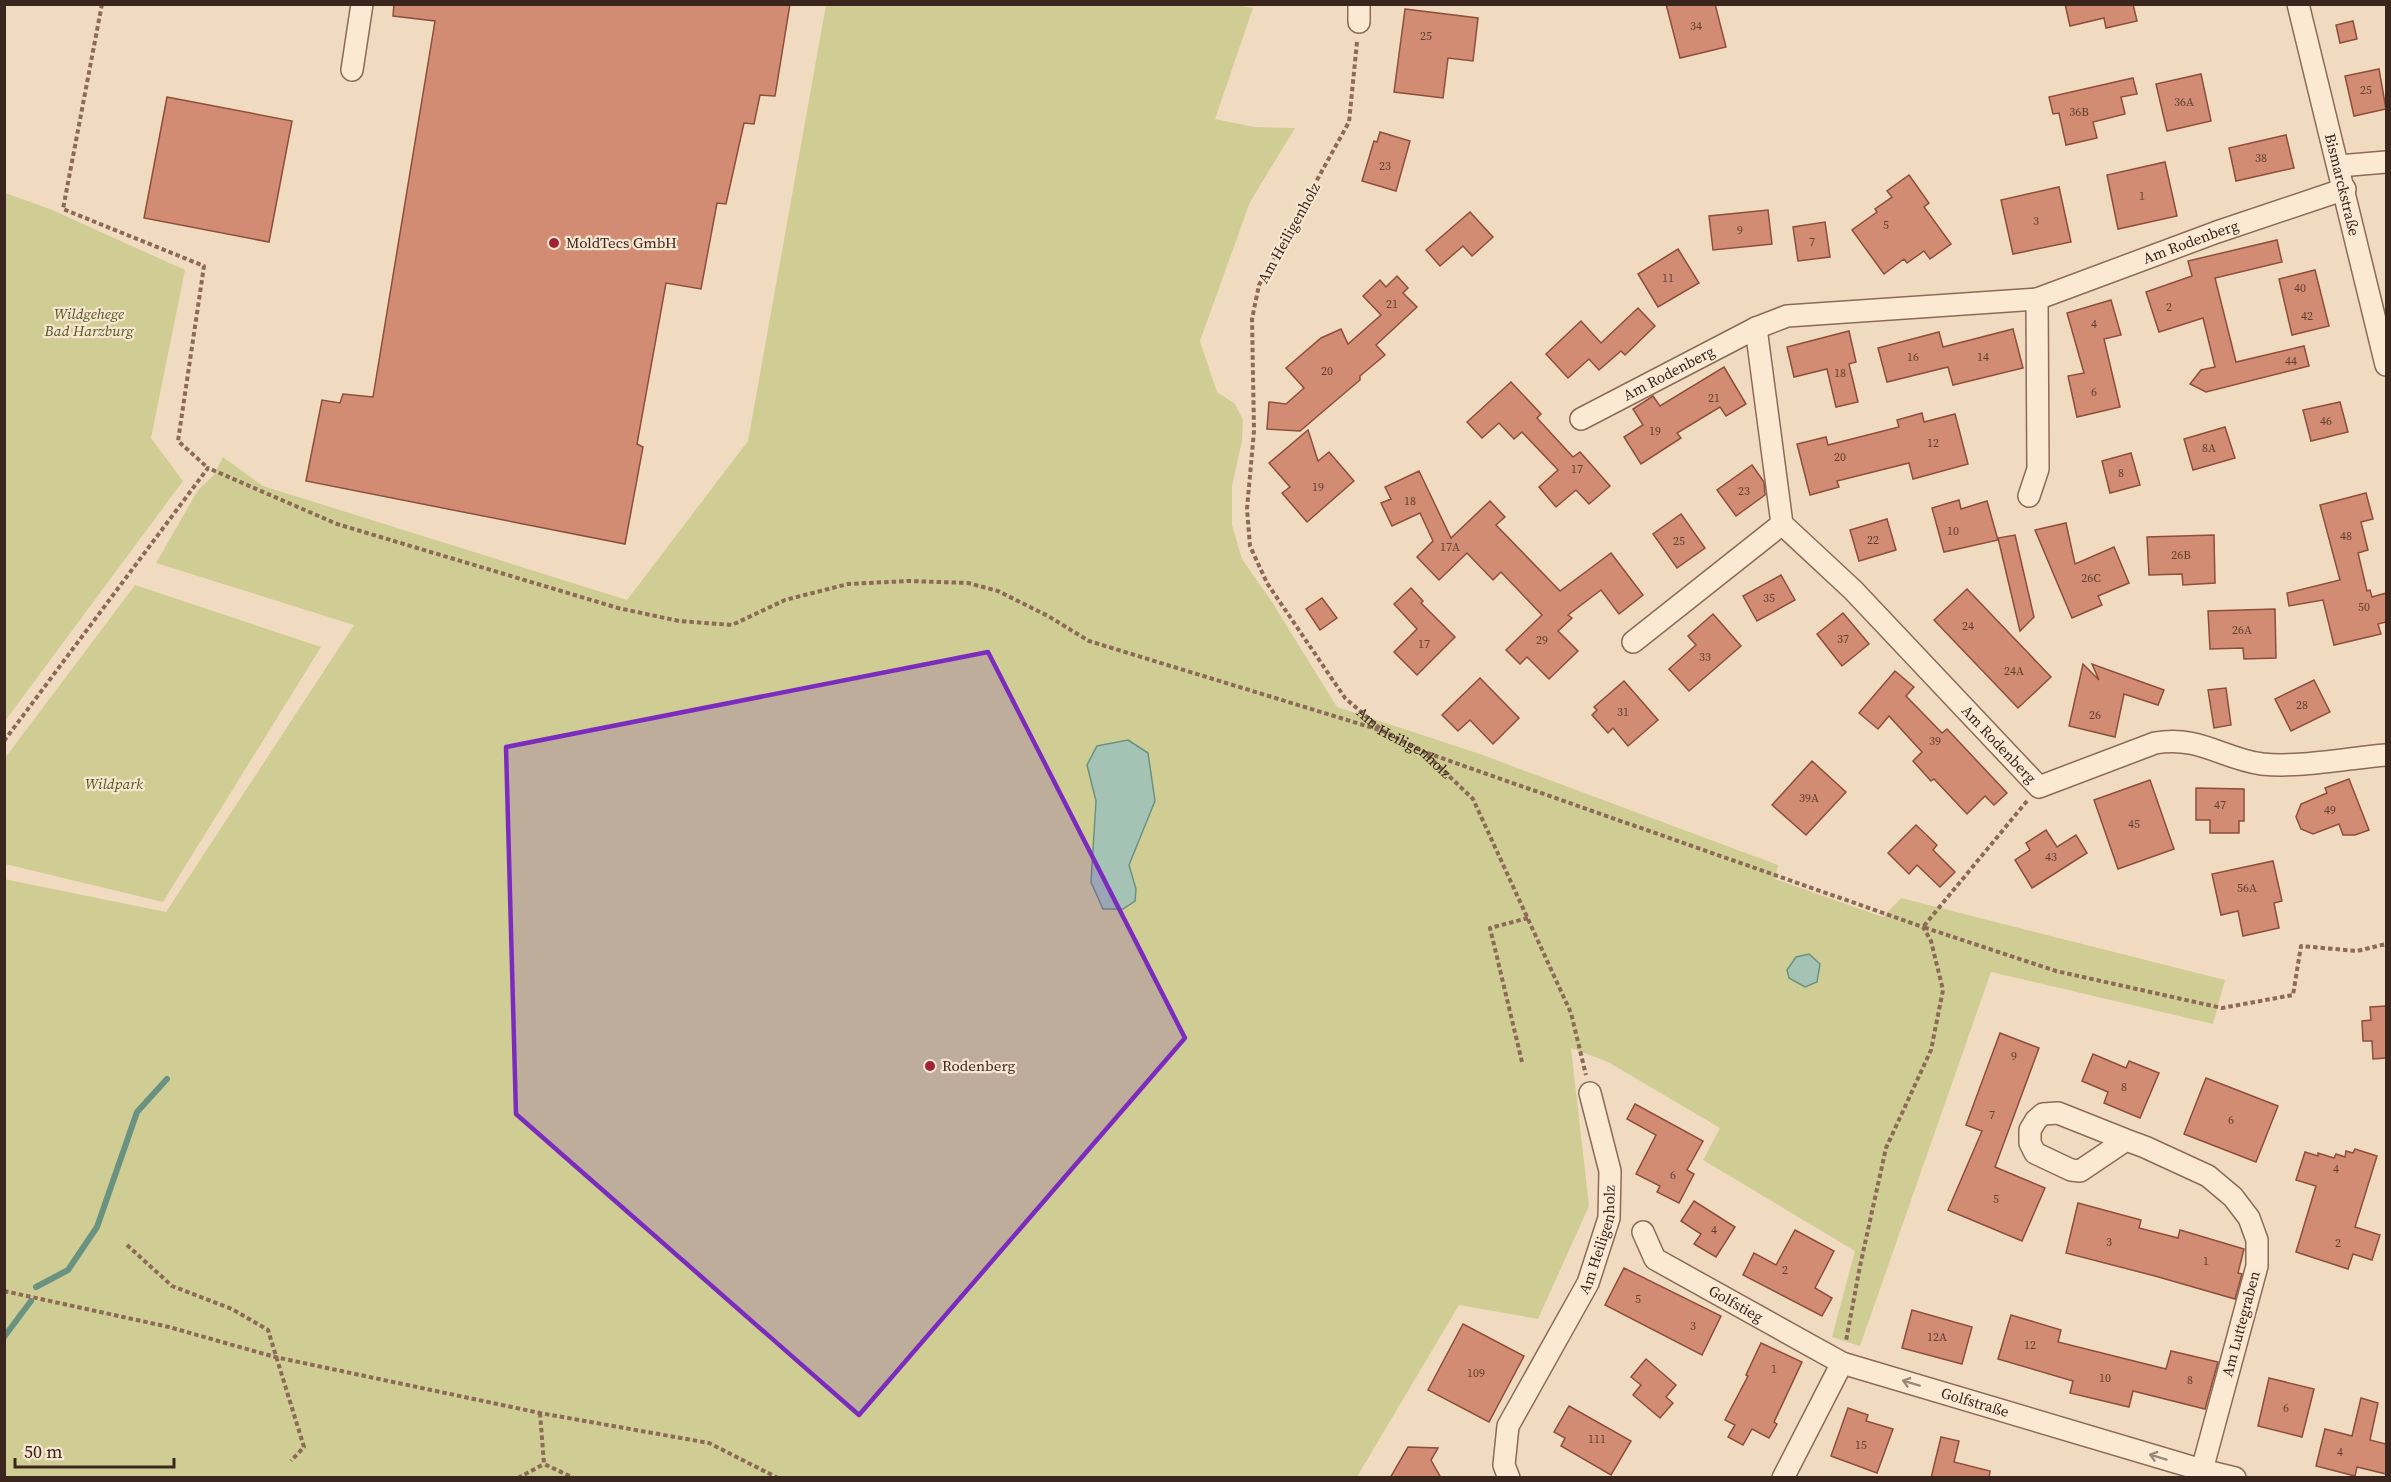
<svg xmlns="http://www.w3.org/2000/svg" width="2391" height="1482" viewBox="0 0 2391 1482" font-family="'Source Serif 4',serif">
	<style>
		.green { fill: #d0cd94 }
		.water { fill: #a4c3b5; stroke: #6a9281; stroke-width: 1.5 }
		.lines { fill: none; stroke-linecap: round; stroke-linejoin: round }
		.stream { stroke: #6a9281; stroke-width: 6 }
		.building { fill: #d28c73; stroke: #8d4e3b; stroke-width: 1.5 }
		.minor-casing { stroke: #8c6a57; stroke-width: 24 }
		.path { stroke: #8c6a57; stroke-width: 4; stroke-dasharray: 4.5 3; stroke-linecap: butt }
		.minor { stroke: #fbe9d4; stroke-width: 21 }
		.oneway { stroke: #9a8878 }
		.marked { fill: #7b2cbf; fill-opacity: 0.2; stroke: #7b2cbf; stroke-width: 4.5; stroke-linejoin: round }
		.poi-dot { fill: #9f2237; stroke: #f8e6d1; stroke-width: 2 }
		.labels { text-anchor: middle; stroke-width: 4.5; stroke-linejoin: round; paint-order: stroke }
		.number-label { font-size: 12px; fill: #604032 }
		.street-label { font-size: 15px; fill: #3a261c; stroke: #f8e6d1 }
		.poi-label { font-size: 15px; fill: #3a261c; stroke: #f8e6d1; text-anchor: start }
		.park-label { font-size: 15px; font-style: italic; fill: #535821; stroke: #f8e6d1 }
	</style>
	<rect width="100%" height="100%" fill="#f1dbc0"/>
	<!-- green -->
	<g class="green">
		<polygon points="1231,4 1253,8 1215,119 1254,127 1295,128 1250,202 1200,341 1217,392 1235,404 1243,420 1242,441 1232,486 1232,525 1242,559 1272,602 1337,707 1480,754 1778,865 1775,879 1883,917 1901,898 2225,980 2213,1024 1991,972 1860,1346 1832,1337 1855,1251 1703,1160 1720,1128 1608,1062 1571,1048 1589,1206 1538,1319 1459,1305 1357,1477 5,1478 4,879 166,912 354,625 156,563 198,490 214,475 223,457 263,486 627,600 748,441 826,5"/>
		<polygon points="5,193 50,209 185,270 151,438 183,481 5,721"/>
		<polygon points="135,585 321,647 163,902 5,864 5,758"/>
	</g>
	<!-- water -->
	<g class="water">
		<polygon points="1128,740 1148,753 1155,801 1129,865 1136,889 1135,901 1123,909 1103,909 1091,882 1096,801 1087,765 1097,746"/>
		<polygon points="1809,954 1820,964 1817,982 1805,987 1789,978 1787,970 1796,957"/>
	</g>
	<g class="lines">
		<!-- stream -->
		<g class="stream">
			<polyline points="36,1287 68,1270 97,1227 137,1112 167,1079"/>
			<polyline points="4,1337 31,1301"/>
		</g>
	</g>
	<!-- building -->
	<g class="building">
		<polygon points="394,4 790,4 775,96 760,95 754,124 744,123 726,204 717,203 701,289 666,283 637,444 643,447 625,544 306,481 322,400 340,403 343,394 373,397 435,21 393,16"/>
		<polygon points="1666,4 1715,4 1726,47 1680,58"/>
		<polygon points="2065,4 2133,4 2137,21 2106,28 2104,18 2070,26"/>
		<polygon points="1405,9 1478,18 1473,61 1448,58 1443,98 1394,92"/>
		<polygon points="2353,21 2357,39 2340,43 2336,25"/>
		<polygon points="2379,69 2386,109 2354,116 2345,76"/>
		<polygon points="2201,74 2211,121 2167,131 2156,84"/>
		<polygon points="2133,78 2137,94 2121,97 2125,114 2093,122 2097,138 2066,145 2059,113 2053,114 2049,97"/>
		<polygon points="167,97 292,121 269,242 144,218"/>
		<polygon points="1380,132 1410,141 1396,191 1362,181 1374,141 1377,142"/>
		<polygon points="2286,135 2294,168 2236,181 2229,148"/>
		<polygon points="2165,162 2177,216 2118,229 2107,175"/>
		<polygon points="1909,175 1929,203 1924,207 1951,244 1930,259 1924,251 1907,263 1904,259 1884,274 1852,230 1877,212 1875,209 1892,197 1887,191"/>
		<polygon points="2059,187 2071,242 2013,254 2001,200"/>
		<polygon points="1768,210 1772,244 1713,250 1709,216"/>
		<polygon points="1470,212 1493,237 1472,256 1463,246 1440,266 1426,250"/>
		<polygon points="1825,222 1830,257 1798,261 1793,227"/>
		<polygon points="2277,240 2282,262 2215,278 2236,362 2304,346 2309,366 2206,392 2190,384 2201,370 2215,367 2203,318 2159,332 2146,292 2192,276 2188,261"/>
		<polygon points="1678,249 1699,283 1658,307 1638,274"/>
		<polygon points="2315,270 2329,326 2292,335 2279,279"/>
		<polygon points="1397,276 1408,288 1403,293 1417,307 1376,345 1385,355 1360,376 1360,380 1300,431 1267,429 1269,402 1286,404 1304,388 1286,368 1321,338 1341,329 1348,344 1381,315 1363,296 1380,280 1386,287"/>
		<polygon points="2111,300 2121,335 2104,339 2120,407 2077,417 2068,376 2084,373 2067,313"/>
		<polygon points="1638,308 1655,326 1625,355 1621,351 1599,370 1589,359 1568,378 1546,354 1581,321 1601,343"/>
		<polygon points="2013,329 2023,368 1953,385 1948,367 1887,382 1878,348 1939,332 1943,347"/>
		<polygon points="1849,331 1856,362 1849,364 1858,402 1836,407 1827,369 1794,377 1787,347"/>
		<polygon points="1724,367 1746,404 1726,416 1720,407 1677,433 1681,438 1641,464 1624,437 1643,425 1633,409 1653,396 1660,406"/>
		<polygon points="1511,382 1541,414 1537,418 1573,457 1580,452 1610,486 1589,504 1576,490 1556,507 1539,487 1558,470 1522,432 1514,439 1499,423 1482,438 1467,422"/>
		<polygon points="2340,402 2348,432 2311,441 2303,410"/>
		<polygon points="1922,413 1924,422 1955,414 1968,464 1913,479 1909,463 1837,481 1839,487 1810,495 1797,444 1826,437 1828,445 1899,427 1897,420"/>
		<polygon points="2225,427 2235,458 2193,470 2184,439"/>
		<polygon points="1308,430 1318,461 1329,452 1354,481 1307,522 1282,493 1290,487 1269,463"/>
		<polygon points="2131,453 2140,485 2110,493 2102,461"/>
		<polygon points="1752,465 1764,482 1765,495 1736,516 1717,490"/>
		<polygon points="1419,471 1451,538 1490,501 1505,517 1496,525 1560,591 1611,553 1643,595 1619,614 1601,590 1568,615 1572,618 1558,631 1578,651 1549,679 1527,657 1520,664 1506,650 1542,615 1501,572 1493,580 1467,553 1439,580 1417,557 1433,541 1420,513 1392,526 1381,503 1391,499 1385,487"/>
		<polygon points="2366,493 2373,519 2361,522 2368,550 2358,553 2367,591 2370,590 2372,597 2386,593 2386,622 2378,624 2381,634 2334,645 2323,600 2289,606 2287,593 2340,580 2320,505"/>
		<polygon points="1959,500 1961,509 1987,501 1998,540 1944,552 1932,508"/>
		<polygon points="1681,514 1705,548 1677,568 1653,534"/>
		<polygon points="1887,519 1896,550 1859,561 1850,530"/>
		<polygon points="2066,523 2075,564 2114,547 2129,583 2098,596 2102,605 2072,618 2035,530"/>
		<polygon points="2015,535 2034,617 2020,631 1998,538"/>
		<polygon points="2214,535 2215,583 2183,585 2182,574 2149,575 2147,537"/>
		<polygon points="1781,575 1795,600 1757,621 1743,596"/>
		<polygon points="1411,588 1423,601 1421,603 1455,637 1417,675 1394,652 1417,629 1394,604"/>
		<polygon points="1967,589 2051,677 2018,708 1934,620"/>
		<polygon points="1322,598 1337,618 1320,630 1306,609"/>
		<polygon points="2275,609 2276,658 2244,659 2243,648 2210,649 2208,611"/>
		<polygon points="1843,613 1869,644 1842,666 1817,634"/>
		<polygon points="1713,614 1741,646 1689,691 1669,669 1696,645 1688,636"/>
		<polygon points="2083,664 2099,680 2092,664 2164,690 2158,705 2124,694 2115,737 2069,726"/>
		<polygon points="1895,671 1914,687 1906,696 1942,733 1947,729 2007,793 1994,805 1985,796 1967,814 1934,779 1931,781 1913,761 1922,752 1889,716 1878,729 1859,713"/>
		<polygon points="1480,678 1519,718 1493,744 1470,720 1458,731 1442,715"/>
		<polygon points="2314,680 2330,712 2291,731 2275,699"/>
		<polygon points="1624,681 1658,720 1628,746 1613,728 1608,733 1592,715 1597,710 1594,707"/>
		<polygon points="2226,688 2231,725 2214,728 2208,690"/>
		<polygon points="1812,761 1846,792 1806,835 1772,805"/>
		<polygon points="2349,779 2369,830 2355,835 2343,835 2339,824 2313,834 2301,829 2296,817 2301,804 2327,793 2325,788"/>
		<polygon points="2150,780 2174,849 2118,869 2094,800"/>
		<polygon points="2196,788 2244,789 2244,821 2239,821 2239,833 2210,833 2210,820 2196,820"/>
		<polygon points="1916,825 1937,845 1933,850 1955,872 1940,887 1917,865 1909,874 1888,853"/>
		<polygon points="2046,830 2057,847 2076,835 2087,853 2032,888 2015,860 2030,850 2026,843"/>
		<polygon points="2273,861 2282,901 2274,903 2279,928 2243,936 2238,911 2221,915 2212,874"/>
		<polygon points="2386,1006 2386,1058 2373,1059 2372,1041 2363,1041 2362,1021 2371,1020 2370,1007"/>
		<polygon points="2000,1033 2039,1048 1995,1167 2045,1188 2022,1241 1948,1210 1982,1131 1966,1125"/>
		<polygon points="2093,1054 2126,1068 2129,1061 2159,1073 2140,1118 2104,1103 2108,1092 2082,1081"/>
		<polygon points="2206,1078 2278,1106 2256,1162 2184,1134"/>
		<polygon points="1635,1104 1703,1141 1687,1170 1694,1174 1679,1203 1657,1192 1660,1186 1636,1174 1656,1135 1627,1119"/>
		<polygon points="2355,1149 2377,1156 2355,1227 2380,1235 2372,1260 2353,1254 2348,1269 2296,1252 2316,1186 2296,1180 2305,1152 2318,1156 2318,1153 2334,1158 2336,1154 2345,1157 2346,1151 2353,1153"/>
		<polygon points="1694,1201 1735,1227 1716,1257 1694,1244 1701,1234 1681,1221"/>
		<polygon points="2078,1203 2141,1220 2139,1228 2178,1238 2180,1230 2244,1249 2238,1273 2242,1274 2235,1299 2155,1276 2066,1253"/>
		<polygon points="1795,1230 1834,1251 1815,1288 1832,1298 1822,1316 1743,1275 1754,1253 1776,1265"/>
		<polygon points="1624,1268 1721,1316 1702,1355 1605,1305"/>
		<polygon points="1912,1310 1972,1327 1962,1364 1902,1348"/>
		<polygon points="2011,1315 2061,1330 2058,1342 2166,1369 2171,1351 2218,1362 2205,1409 2133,1391 2129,1407 2070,1393 2073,1381 1998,1359"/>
		<polygon points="1463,1324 1524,1356 1489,1422 1428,1390"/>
		<polygon points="1761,1343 1802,1362 1774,1422 1777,1424 1769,1438 1752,1429 1743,1445 1728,1437 1735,1425 1725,1420 1748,1376 1746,1375"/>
		<polygon points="1646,1359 1676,1385 1666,1397 1673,1403 1660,1418 1633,1395 1641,1385 1631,1377"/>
		<polygon points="2269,1378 2314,1389 2302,1437 2258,1426"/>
		<polygon points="2361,1398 2378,1403 2370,1440 2386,1444 2386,1474 2357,1467 2355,1476 2316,1466 2325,1429 2352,1436"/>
		<polygon points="1569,1406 1631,1441 1611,1475 1561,1446 1565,1438 1554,1432"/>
		<polygon points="1848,1408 1868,1415 1866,1421 1893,1429 1877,1473 1831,1456"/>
		<polygon points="1941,1437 1959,1441 1954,1462 1990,1471 1989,1478 1931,1478"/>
		<polygon points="1408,1447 1438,1448 1431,1460 1441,1478 1390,1478"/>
	</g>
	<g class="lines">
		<defs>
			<g id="minor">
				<polyline points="1359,4 1359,22"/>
				<path id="s2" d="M 2298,4 L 2386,365"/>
				<polyline points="352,70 362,4"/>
				<polyline points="2339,166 2386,162"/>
				<path id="s3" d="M 1756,328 L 1782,524 L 1853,590 L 2039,787 L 2155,743 C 2199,735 2223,759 2262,764 C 2300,768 2348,758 2386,755"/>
				<path id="s4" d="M 1581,419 L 1756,328 L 1787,316 L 2037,299 L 2217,232 L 2345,189"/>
				<polyline points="2029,496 2038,469 2037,299"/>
				<polyline points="1633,642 1782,524"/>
				<polyline points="2126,1140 2080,1171 2071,1170 2035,1153 2030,1143 2030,1130 2036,1120 2043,1114 2058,1113 2126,1140 2145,1147 2208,1176 2233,1197 2249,1218 2257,1240 2257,1266 2202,1470"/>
				<path id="s5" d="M 1643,1232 L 1655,1259 L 1842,1363"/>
				<path id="s6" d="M 1509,1478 L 1504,1465 L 1508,1426 L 1588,1283 L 1609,1218 L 1610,1171 L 1590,1093"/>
				<path id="s7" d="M 1783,1478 L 1842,1363 L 2202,1470 L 2235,1478"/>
			</g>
		</defs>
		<!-- minor casing -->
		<use href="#minor" class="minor-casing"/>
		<!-- path -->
		<g class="path">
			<polyline points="102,4 63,209 204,266 178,441 208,468"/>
			<path id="s1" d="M 1357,42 L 1349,122 L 1259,285 L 1252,319 L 1254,431 L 1247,509 L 1250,546 L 1267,583 L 1345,698 L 1383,731 L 1424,752 L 1473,799 L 1571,1013 L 1586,1075"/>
			<polyline points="4,741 208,468 337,524 618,608 679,621 732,625 785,600 848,584 909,581 968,583 998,591 1048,616 1089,641 1383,731"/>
			<polyline points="1427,753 1923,927 1931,941 1943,990 1931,1050 1886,1148 1860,1266 1846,1341"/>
			<polyline points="2027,801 1923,927 2056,971 2222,1008 2293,995 2301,946 2357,951 2386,944"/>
			<polyline points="1522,1062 1490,928 1528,918"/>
			<polyline points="127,1245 172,1286 232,1309 268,1330 304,1447 291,1461"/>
			<polyline points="4,1291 169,1327 275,1357 540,1413 709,1443 778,1478"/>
			<polyline points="540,1413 544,1464 574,1478"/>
			<polyline points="518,1478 544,1464"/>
		</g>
		<!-- minor -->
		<use href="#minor" class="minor"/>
	</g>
	<!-- one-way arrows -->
	<defs><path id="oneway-shaft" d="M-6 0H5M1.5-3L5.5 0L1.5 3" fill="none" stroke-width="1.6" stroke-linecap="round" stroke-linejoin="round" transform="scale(1.5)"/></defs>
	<g class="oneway">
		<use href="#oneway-shaft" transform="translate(1911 1383) rotate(-163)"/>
		<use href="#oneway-shaft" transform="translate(2158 1457) rotate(-163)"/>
	</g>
	<!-- marked area -->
	<path class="marked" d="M 988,652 L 1185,1038 L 859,1415 L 516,1114 L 506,747 Z"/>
	<!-- markers -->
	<g class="poi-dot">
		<circle cx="554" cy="243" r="6"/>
		<circle cx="930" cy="1066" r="6"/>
	</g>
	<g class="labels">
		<!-- number labels -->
		<g class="number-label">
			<text x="1696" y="30">34</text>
			<text x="1426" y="40">25</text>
			<text x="2366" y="94">25</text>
			<text x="2184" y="106">36A</text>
			<text x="2079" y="116">36B</text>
			<text x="2261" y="162">38</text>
			<text x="1385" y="170">23</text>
			<text x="2142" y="200">1</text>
			<text x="2036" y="225">3</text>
			<text x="1886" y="229">5</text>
			<text x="1740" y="234">9</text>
			<text x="1812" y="246">7</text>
			<text x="1668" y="282">11</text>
			<text x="2300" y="292">40</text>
			<text x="1392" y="308">21</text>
			<text x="2169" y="311">2</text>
			<text x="2307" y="320">42</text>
			<text x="2094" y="328">4</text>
			<text x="1913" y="361">16</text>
			<text x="1983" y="361">14</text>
			<text x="2291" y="365">44</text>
			<text x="1327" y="375">20</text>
			<text x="1840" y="377">18</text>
			<text x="2094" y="396">6</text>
			<text x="1714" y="402">21</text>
			<text x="2326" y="425">46</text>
			<text x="1655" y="435">19</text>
			<text x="1933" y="447">12</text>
			<text x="2209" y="452">8A</text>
			<text x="1840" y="461">20</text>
			<text x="1577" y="473">17</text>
			<text x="2121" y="477">8</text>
			<text x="1318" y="491">19</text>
			<text x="1744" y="495">23</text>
			<text x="1410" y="505">18</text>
			<text x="1953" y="535">10</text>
			<text x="2346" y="540">48</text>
			<text x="1873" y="544">22</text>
			<text x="1679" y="545">25</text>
			<text x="1450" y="551">17A</text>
			<text x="2181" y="559">26B</text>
			<text x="2091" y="582">26C</text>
			<text x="1769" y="602">35</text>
			<text x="2364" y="611">50</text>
			<text x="1968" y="630">24</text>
			<text x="2242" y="634">26A</text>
			<text x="1843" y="643">37</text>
			<text x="1542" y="644">29</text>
			<text x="1424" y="648">17</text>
			<text x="1705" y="661">33</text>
			<text x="2014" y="675">24A</text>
			<text x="2302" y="709">28</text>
			<text x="1623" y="716">31</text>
			<text x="2095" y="719">26</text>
			<text x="1935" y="745">39</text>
			<text x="1809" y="802">39A</text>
			<text x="2220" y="809">47</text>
			<text x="2330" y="814">49</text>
			<text x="2134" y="828">45</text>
			<text x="2051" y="861">43</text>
			<text x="2247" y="892">56A</text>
			<text x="2014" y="1060">9</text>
			<text x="2124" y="1091">8</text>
			<text x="1992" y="1119">7</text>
			<text x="2231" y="1124">6</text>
			<text x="2336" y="1173">4</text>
			<text x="1673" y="1179">6</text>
			<text x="1996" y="1203">5</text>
			<text x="1714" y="1234">4</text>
			<text x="2109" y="1246">3</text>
			<text x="2338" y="1247">2</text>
			<text x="2206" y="1265">1</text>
			<text x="1785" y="1274">2</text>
			<text x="1638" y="1303">5</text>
			<text x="1693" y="1330">3</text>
			<text x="1937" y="1341">12A</text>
			<text x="2030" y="1349">12</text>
			<text x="1774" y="1373">1</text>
			<text x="1476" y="1377">109</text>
			<text x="2105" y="1382">10</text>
			<text x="2190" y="1384">8</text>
			<text x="2286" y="1412">6</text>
			<text x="1597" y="1443">111</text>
			<text x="1861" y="1449">15</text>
			<text x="2340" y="1456">4</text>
		</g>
		<!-- street labels -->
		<g class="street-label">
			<text dy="5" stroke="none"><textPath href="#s2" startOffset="186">Bismarckstraße</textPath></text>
			<text transform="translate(1289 233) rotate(-61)" y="5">Am Heiligenholz</text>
			<text dy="5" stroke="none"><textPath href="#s4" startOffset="645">Am Rodenberg</textPath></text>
			<text dy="5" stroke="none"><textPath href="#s4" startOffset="99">Am Rodenberg</textPath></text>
			<text dy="5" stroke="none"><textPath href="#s1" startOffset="783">Am Heiligenholz</textPath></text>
			<text dy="5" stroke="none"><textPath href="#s3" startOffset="507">Am Rodenberg</textPath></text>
			<text dy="5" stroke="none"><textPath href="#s6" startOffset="262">Am Heiligenholz</textPath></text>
			<text dy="5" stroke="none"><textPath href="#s5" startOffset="122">Golfstieg</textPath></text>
			<text transform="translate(2241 1324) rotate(-75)" y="5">Am Luttegraben</text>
			<text dy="5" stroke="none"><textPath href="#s7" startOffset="268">Golfstraße</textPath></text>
		</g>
		<!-- poi labels -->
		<g class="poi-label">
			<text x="566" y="248">MoldTecs GmbH</text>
			<text x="942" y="1071">Rodenberg</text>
		</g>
		<!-- park labels -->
		<g class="park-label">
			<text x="89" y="319">Wildgehege<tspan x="89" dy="17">Bad Harzburg</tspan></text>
			<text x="114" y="789">Wildpark</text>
		</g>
	</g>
	<!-- border -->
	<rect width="2391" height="1482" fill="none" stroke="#3a261c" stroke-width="12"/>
	<!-- scale -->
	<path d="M15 1458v9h159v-9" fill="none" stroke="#3a261c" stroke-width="3"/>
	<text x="24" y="1458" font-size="18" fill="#3a261c" stroke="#f8e6d1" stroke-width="4.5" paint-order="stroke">50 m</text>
</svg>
